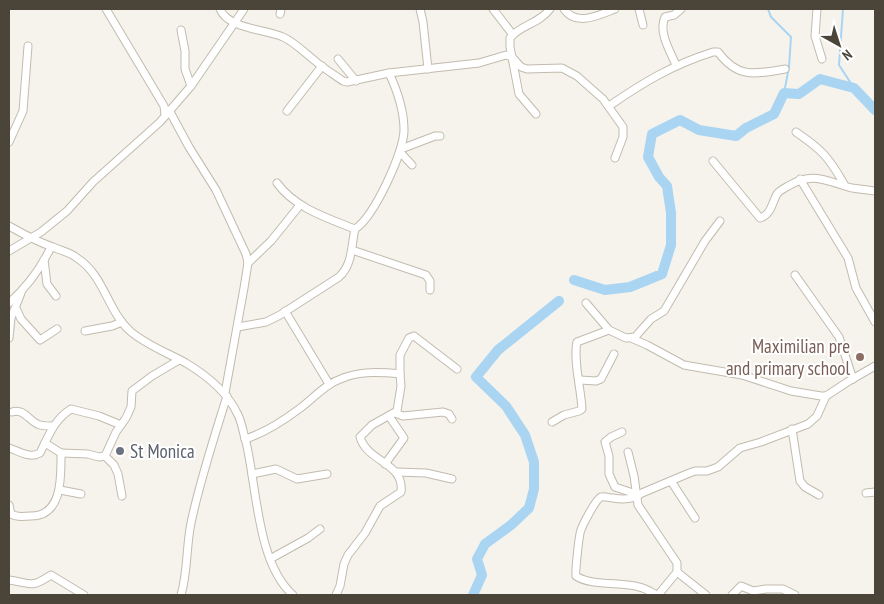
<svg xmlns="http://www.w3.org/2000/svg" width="884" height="604" viewBox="0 0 884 604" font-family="'PT Sans Narrow',sans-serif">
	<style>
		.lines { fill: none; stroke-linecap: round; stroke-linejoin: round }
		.stream { stroke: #a9d4f2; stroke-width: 2 }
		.river { stroke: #a9d4f2; stroke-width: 10 }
		.minor-casing { stroke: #c2bbae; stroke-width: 9 }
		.minor { stroke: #fff; stroke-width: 7 }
		.education-dot { fill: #8d6e63; stroke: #fff; stroke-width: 2 }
		.worship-dot { fill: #6b7280; stroke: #fff; stroke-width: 2 }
		.labels { text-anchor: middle; stroke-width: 4; stroke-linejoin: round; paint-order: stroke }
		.education-label { font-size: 19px; fill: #785e54; stroke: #fff; text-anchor: end }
		.worship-label { font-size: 19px; fill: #5b616d; stroke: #fff; text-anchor: start }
	</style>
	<rect width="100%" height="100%" fill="#f6f3ec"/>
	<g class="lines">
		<!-- stream -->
		<g class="stream">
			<polyline points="768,9 771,17 791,37 789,67 784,93"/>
			<polyline points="843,9 839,65 854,88"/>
		</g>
		<!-- river -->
		<g class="river">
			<polyline points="574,280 605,290 630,287 662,274 671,245 671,213 667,186 659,177 648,157 652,134 680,120 699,130 736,136 746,128 774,114 784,93 799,94 820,79 854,88 875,110"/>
			<polyline points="473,595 482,575 477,559 485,544 511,525 529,508 534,489 534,462 525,435 506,406 476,377 498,350 559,301"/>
		</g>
		<defs>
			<g id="minor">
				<polyline points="106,9 164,106 165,115"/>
				<path d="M 220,9 C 228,29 265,29 283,37 C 294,42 304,52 314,60 C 323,68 333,74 343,81 L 347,82 L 389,73 L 479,63 L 506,55 L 512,57 L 521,67 L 527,69 L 562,68 L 577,76 L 603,99 L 623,127 L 623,137 L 615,158"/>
				<polyline points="420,9 423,22 428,69"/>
				<polyline points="493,9 513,35"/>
				<path d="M 564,9 C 576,27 599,15 615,9"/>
				<polyline points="639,9 643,25"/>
				<polyline points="817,9 815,36 822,59"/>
				<polyline points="280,14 281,9"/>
				<polyline points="181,30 185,51 185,69 191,86"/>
				<polyline points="338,59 356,81"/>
				<path d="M 676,65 C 670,51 658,32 665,17 L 674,15 L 681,9"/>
				<path d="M 609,106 C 644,82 672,65 713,52 L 718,52 C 738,79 755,74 785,69"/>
				<polyline points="169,110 189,147 216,190 246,254 248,263 244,288 225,393"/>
				<polyline points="287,111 322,66"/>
				<path d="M 536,114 L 519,94 L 510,47 L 510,38 C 520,25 539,24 550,9"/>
				<path d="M 796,132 C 822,150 828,156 844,184"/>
				<polyline points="9,142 23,111 28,46"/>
				<polyline points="401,149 435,136 440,136"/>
				<polyline points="400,152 412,165"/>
				<path d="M 713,161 L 760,218 C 771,215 772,203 777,194 C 780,190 785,188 790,185 C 814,171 828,182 852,188 C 860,189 868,190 875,191"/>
				<polyline points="800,179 848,258 856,288 875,322"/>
				<path d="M 9,226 C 23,234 38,242 53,247 C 61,251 70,252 77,258 C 104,275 107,310 130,331 C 146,345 168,353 186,363 C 206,375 227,392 237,413 C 242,421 243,433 246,442 C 257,488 257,563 293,595"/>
				<path d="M 355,229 C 374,217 404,152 404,130 C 404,111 397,90 389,73"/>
				<polyline points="352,250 426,275 430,281 430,290"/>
				<polyline points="9,251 41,232 67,211 93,182 160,122 191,86 244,9"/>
				<polyline points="44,260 47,284 56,296"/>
				<polyline points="248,263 271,241 300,205"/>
				<polyline points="795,275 839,337 853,379"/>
				<path d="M 9,303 C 27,287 41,268 51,247"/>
				<polyline points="586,303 609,330 626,338 635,337 651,319 664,311 705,241 720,221"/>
				<polyline points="16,308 21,319 40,340 57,329"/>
				<polyline points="285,311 329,384"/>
				<path d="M 238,327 L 266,322 L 280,315 L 339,277 C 353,264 351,246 355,229 C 327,218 295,208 277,183"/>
				<polyline points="85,331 112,326 122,322"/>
				<polyline points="9,338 11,318 21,293"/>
				<polyline points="631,338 647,345 684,365 742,375 791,391 821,396 826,396 849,381 875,366"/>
				<polyline points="400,374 400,355 409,338 414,336 457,369"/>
				<polyline points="580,380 596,381 601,379 614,354"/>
				<path d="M 12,412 C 25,408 29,422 40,425 C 44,426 49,426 53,426"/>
				<polyline points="395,413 403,416 443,412 449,414 452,419"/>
				<path d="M 552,422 L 564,415 L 579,411 L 582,409 C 581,389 573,360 577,342 L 609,330"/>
				<polyline points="792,429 800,481 805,487 819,495"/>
				<polyline points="622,432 611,437 605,442 609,456 609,474 615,487 636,494"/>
				<path d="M 245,439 C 265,433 283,421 299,409 C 314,398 325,384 343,378 C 361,371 381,372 400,374 L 401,386 L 397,411 L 372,425 L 360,437 C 367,462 405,463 401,492 L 380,506 L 365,533 L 348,555 L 344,564 L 340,586 L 336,595"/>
				<path d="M 9,448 C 19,451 30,459 40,453 C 49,435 54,420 71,409 L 99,416 L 121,425"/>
				<polyline points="628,452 634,476 638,505 677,563 677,572 658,595"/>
				<polyline points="61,453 88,454 99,457 105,456"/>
				<polyline points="385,464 404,438 389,416"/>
				<polyline points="396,472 426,473 452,479"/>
				<polyline points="252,474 276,469 297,479 327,474"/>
				<polyline points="671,481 695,518"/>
				<polyline points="60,490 81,494"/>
				<polyline points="866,493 875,492"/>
				<polyline points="122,496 118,474 114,465 105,456 116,432 126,418 131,407 132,391 152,376 179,360"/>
				<path d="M 9,505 L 11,514 C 17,518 24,516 31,516 C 63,516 61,476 61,453 L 45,443"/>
				<polyline points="270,559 308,538 320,529"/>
				<polyline points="677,572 706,595"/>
				<path d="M 9,580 C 31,583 30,589 51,575 L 84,595"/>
				<path d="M 181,595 C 188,571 186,547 191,523 C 200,480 214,438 227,396"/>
				<path d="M 657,595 C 651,592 645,588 639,587 C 622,582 590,586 576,576 C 575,573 579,534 581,530 C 583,524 596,499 601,497 C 605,496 609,498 613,498 C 623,500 634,499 642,493 L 687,474 L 695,471 L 707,471 L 718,467 L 740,448 L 761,442 L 808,424 L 817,416 L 826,396"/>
				<polyline points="732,595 741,586 753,591 766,589 783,589 795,595"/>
			</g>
		</defs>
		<!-- minor casing -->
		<use href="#minor" class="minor-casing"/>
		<!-- minor -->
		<use href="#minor" class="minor"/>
	</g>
	<!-- markers -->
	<circle class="education-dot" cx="860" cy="357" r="5"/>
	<circle class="worship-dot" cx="120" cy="451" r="5"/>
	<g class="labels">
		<!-- education labels -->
		<g class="education-label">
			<text x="850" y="353">Maximilian pre<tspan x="850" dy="22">and primary school</tspan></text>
		</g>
		<!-- worship labels -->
		<g class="worship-label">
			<text x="130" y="458">St Monica</text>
		</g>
	</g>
	<!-- border -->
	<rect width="884" height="604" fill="none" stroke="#4b4439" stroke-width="20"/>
	<!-- north arrow -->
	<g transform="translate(839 45) rotate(141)" stroke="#ffffff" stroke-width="4" paint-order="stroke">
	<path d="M0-4L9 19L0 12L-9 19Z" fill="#4b4439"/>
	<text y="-8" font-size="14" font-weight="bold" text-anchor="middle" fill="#4b4439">N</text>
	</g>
</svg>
